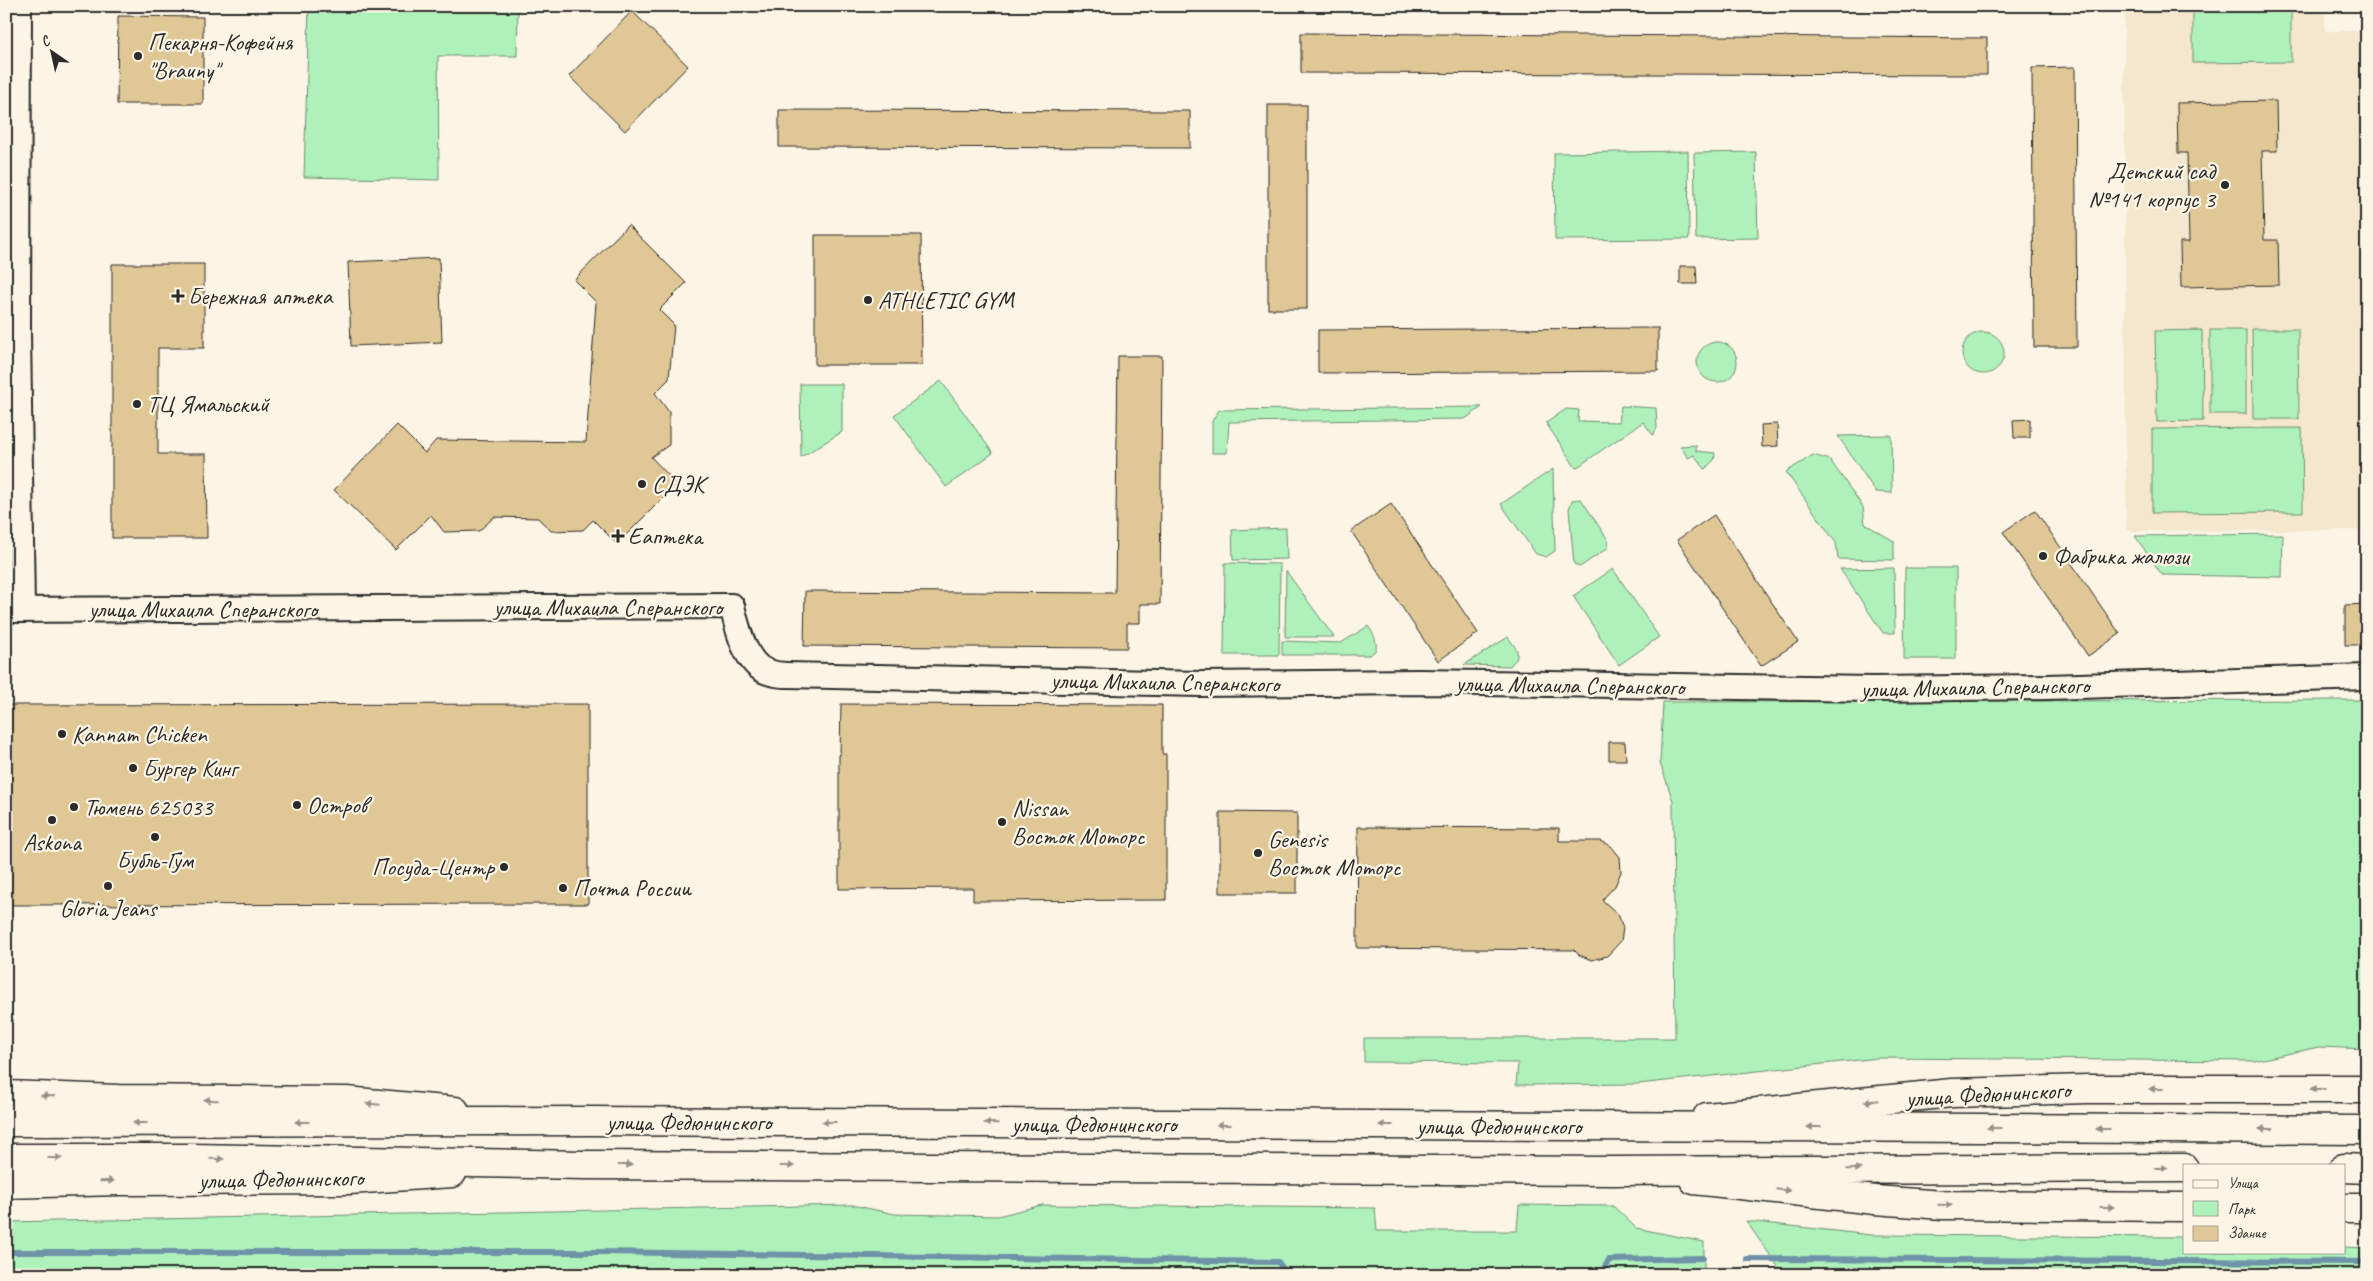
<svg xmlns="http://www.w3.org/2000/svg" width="2373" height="1281" viewBox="0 0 2373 1281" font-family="Caveat,sans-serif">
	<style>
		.built { fill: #f4e7cd }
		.green { fill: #aff1ba; stroke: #6d8e72 }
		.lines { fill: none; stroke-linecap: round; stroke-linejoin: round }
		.stream { stroke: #6e92a8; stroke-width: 6 }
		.building { fill: #e0c796; stroke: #2b2b2b }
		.minor-casing { stroke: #2b2b2b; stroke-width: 28 }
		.major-casing { stroke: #2b2b2b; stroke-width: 31 }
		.highway-casing { stroke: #2b2b2b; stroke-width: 31 }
		.minor { stroke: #fcf5e5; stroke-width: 24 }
		.major { stroke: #fcf5e5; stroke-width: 28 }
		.highway { stroke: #fcf5e5; stroke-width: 28 }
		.oneway { fill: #949088 }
		.poi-dot { fill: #2b2b2b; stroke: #fcf5e5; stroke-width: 2 }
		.labels { text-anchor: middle; stroke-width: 4.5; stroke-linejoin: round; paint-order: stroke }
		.poi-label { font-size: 24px; fill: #2b2b2b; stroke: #fcf5e5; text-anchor: start }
		.street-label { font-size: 24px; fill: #2b2b2b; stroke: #fcf5e5 }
	</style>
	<rect width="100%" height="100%" fill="#fcf5e5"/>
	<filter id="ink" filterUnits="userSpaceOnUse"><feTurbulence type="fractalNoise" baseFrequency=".02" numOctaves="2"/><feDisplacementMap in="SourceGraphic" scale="10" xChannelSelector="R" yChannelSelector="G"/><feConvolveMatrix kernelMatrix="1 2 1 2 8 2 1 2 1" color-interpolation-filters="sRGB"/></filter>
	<g filter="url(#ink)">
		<!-- built -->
		<polygon class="built" points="2124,6 2325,6 2325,31 2367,31 2367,530 2126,531"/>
		<!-- green -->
		<g class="green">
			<polygon points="309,6 518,6 517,56 438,56 439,180 304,177"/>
			<polygon points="2193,6 2291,6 2291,62 2193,63"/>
			<polygon points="1688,151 1689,239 1555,240 1554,153"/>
			<polygon points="1756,152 1758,238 1696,239 1694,153"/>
			<polygon points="2252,329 2298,329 2299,419 2253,419"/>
			<polygon points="2202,330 2203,421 2157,422 2155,331"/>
			<rect x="2210" y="330" width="36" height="84"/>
			<circle cx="1983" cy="353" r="21"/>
			<circle cx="1717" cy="362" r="20"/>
			<polygon points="941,381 993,453 946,487 894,415"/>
			<polygon points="800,384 842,384 842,432 801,457"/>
			<polygon points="1621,406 1656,408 1657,428 1653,435 1643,422 1576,468 1546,423 1566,409 1579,410 1578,421 1619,422"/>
			<polygon points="1482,407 1465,419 1229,422 1227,453 1212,453 1212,421 1219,410"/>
			<polygon points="2302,428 2303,512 2152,513 2152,429"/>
			<polygon points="1891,435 1892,493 1876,492 1838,436"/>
			<polygon points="1696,445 1696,451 1715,453 1714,460 1705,469 1694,455 1688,458 1680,446"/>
			<polygon points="1813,455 1830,460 1863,507 1865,524 1894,541 1894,560 1838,559 1836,543 1786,472"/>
			<polygon points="1553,469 1555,551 1546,557 1536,554 1501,504"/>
			<polygon points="1581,499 1608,540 1609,547 1580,567 1574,564 1569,509 1572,500"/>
			<polygon points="1286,528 1287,559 1233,560 1232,530"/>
			<polygon points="2283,534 2282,577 2162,575 2135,536"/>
			<polygon points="1225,563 1280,564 1279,655 1224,655"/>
			<polygon points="1894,568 1895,633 1883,633 1840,569"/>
			<polygon points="1905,568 1956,568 1956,659 1904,659"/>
			<polygon points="1613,569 1659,637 1619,665 1573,596"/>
			<polygon points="1286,571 1334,637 1285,637"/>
			<path d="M 1368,626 C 1374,634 1377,640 1376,650 L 1370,655 L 1282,655 L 1282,641 L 1341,643 Z"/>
			<polygon points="1508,637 1517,650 1517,658 1510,666 1464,665"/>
			<polygon points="2367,700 2367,1049 2319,1047 2254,1061 1878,1058 1638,1084 1516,1085 1518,1063 1364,1062 1364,1038 1675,1038 1673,801 1660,763 1663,702"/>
			<polygon points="852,1205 895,1214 998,1216 1042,1205 1375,1208 1377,1231 1517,1231 1519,1205 1613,1206 1636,1228 1704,1242 1704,1275 6,1275 6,1222"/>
			<polygon points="1746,1221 1871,1235 2184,1237 2184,1252 2344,1252 2344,1247 2367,1248 2367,1275 1784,1275"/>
		</g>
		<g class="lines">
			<!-- stream -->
			<g class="stream">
				<polyline points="6,1252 598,1252 1278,1262 1288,1275"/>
				<polyline points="1747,1259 2367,1262"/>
				<polyline points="1600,1275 1609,1260 1703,1258"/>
			</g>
		</g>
		<!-- building -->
		<g class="building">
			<polygon points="632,11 688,66 625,131 569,76"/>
			<polygon points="118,16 203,17 203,104 117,104"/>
			<polygon points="1301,33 1987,38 1987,75 1301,73"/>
			<polygon points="2075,67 2077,347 2034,347 2032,68"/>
			<polygon points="2276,101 2277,151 2262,151 2264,240 2278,240 2279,285 2181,287 2180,242 2189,242 2187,153 2178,153 2177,103"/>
			<rect x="1268" y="105" width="39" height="204"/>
			<polygon points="779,110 1190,111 1190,148 779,147"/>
			<polygon points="628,225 686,283 659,310 674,325 669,379 655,393 669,412 669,445 651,457 677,484 617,544 593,520 583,530 551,531 538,518 494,517 479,531 444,532 431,515 396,550 334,490 397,425 425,453 436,440 586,442 596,302 574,280"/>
			<polygon points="815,235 921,235 922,365 815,365"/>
			<polygon points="439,258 442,342 351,346 348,262"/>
			<polygon points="112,264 204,264 204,348 158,348 158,454 206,454 207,538 112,538"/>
			<polygon points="1680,266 1696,266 1697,284 1680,284"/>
			<polygon points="1658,328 1658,371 1318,373 1318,330"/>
			<polygon points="1118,356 1162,356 1160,604 1140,604 1140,623 1127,623 1127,648 804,646 805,591 1115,593"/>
			<polygon points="2030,419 2030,438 2014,438 2013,420"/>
			<polygon points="1777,424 1778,446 1762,447 1761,425"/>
			<polygon points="1391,504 1478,633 1438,661 1351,531"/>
			<polygon points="2035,510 2120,634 2088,656 2003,532"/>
			<polygon points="1714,515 1798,642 1761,666 1677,540"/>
			<polygon points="2367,604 2367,645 2345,645 2345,605"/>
			<polygon points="588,704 588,904 6,905 6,705"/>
			<polygon points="841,704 1162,705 1162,754 1166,754 1166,900 973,901 973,888 839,889 839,755 840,755"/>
			<polygon points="1609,742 1625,742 1626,760 1609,760"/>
			<polygon points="1220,812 1297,813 1297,893 1220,893"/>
			<polygon points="1358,827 1559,828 1559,841 1601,841 1611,846 1620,857 1621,872 1615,886 1602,900 1618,914 1623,928 1621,941 1607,956 1592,960 1579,955 1574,950 1357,948"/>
		</g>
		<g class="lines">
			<defs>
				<g id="minor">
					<polyline points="19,6 18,332 22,610"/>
					<path d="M 6,610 L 732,606 C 737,626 745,665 768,672 C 774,674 781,675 787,675 L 1200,684 L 1419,682 L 1874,689 L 2047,687 L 2367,677"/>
				</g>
				<g id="major">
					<polyline points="6,1095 118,1099 346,1101 455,1111"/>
					<polyline points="1707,1117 1952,1093 2087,1089 2367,1089"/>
					<polyline points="1694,1180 1875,1200 1943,1205 2184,1207"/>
					<polyline points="6,1184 119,1181 349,1180 452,1173"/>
					<polyline points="2344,1208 2367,1208"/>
				</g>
				<g id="highway">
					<polyline points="6,1122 588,1121 2367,1130"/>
					<polyline points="6,1158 190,1158 585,1165 1613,1171 2184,1168"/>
					<polyline points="2344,1168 2367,1169"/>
				</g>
			</defs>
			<!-- minor casing -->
			<use href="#minor" class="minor-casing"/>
			<!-- major casing -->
			<use href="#major" class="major-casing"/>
			<!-- highway casing -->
			<use href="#highway" class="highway-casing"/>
			<!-- minor -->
			<use href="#minor" class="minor"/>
			<!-- major -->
			<use href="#major" class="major"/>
			<!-- highway -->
			<use href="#highway" class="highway"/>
		</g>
		<!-- one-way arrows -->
		<defs><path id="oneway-solid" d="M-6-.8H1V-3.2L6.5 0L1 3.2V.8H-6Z" transform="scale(1.25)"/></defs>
		<g class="oneway">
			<use href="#oneway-solid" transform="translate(2156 1089) rotate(180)"/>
			<use href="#oneway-solid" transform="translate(2318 1089) rotate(180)"/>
			<use href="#oneway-solid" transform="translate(48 1096) rotate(-178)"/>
			<use href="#oneway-solid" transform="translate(211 1100) rotate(-179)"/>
			<use href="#oneway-solid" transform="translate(1871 1101) rotate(174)"/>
			<use href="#oneway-solid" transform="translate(373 1104) rotate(-175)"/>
			<use href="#oneway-solid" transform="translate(302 1122) rotate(180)"/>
			<use href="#oneway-solid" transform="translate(829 1122) rotate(-180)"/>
			<use href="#oneway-solid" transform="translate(140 1123) rotate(-180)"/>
			<use href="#oneway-solid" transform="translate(991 1123) rotate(-179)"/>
			<use href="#oneway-solid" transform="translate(1224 1125) rotate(-180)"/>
			<use href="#oneway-solid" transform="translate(1386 1125) rotate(-180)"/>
			<use href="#oneway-solid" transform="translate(1814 1127) rotate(-180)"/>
			<use href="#oneway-solid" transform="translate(1994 1128) rotate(-180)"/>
			<use href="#oneway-solid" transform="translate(2103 1129) rotate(-180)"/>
			<use href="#oneway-solid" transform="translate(2266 1129) rotate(-180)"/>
			<use href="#oneway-solid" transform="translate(55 1158)"/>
			<use href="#oneway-solid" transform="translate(217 1159) rotate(1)"/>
			<use href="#oneway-solid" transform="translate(625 1165)"/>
			<use href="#oneway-solid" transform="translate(787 1166)"/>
			<use href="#oneway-solid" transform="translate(2161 1168)"/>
			<use href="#oneway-solid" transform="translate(1854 1169) rotate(-1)"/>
			<use href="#oneway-solid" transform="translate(107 1181) rotate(-2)"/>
			<use href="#oneway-solid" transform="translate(1783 1190) rotate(6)"/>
			<use href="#oneway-solid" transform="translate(1945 1205) rotate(2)"/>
			<use href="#oneway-solid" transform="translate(2107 1207)"/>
		</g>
	</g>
	<!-- markers -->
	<g class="poi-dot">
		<circle cx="138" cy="56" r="5"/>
		<circle cx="2225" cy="185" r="5"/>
		<path d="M175.5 288.5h5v5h5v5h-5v5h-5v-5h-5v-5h5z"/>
		<circle cx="868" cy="300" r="5"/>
		<circle cx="137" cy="404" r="5"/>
		<circle cx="642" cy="484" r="5"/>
		<path d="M615.5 528.5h5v5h5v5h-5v5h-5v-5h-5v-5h5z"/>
		<circle cx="2043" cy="556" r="5"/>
		<circle cx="62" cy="734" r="5"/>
		<circle cx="133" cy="768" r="5"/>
		<circle cx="297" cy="805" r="5"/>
		<circle cx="74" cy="807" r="5"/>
		<circle cx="52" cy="820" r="5"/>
		<circle cx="1002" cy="822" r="5"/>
		<circle cx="155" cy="837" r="5"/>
		<circle cx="1258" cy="853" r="5"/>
		<circle cx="504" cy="867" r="5"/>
		<circle cx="108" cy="886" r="5"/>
		<circle cx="563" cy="888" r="5"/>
	</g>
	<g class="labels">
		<!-- poi labels -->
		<g class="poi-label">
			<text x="148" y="50">Пекарня-Кофейня<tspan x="148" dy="28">"Brauny"</tspan></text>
			<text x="2215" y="179" text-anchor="end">Детский сад<tspan x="2215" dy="28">№141 корпус 3</tspan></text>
			<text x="188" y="304">Бережная аптека</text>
			<text x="878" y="308">ATHLETIC GYM</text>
			<text x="147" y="412">ТЦ Ямальский</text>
			<text x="652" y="492">СДЭК</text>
			<text x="628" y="544">Еаптека</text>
			<text x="2053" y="564">Фабрика жалюзи</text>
			<text x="72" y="742">Kannam Chicken</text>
			<text x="143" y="776">Бургер Кинг</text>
			<text x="307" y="813">Остров</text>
			<text x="84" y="815">Тюмень 625033</text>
			<text x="1012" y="816">Nissan<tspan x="1012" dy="28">Восток Моторс</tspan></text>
			<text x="1268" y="847">Genesis<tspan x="1268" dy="28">Восток Моторс</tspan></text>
			<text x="52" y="850" text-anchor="middle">Askona</text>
			<text x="155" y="868" text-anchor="middle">Бубль-Гум</text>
			<text x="494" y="875" text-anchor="end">Посуда-Центр</text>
			<text x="573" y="896">Почта России</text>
			<text x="108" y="916" text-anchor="middle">Gloria Jeans</text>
		</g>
		<!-- street labels -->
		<g class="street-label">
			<text x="608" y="615">улица Михаила Сперанского</text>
			<text x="203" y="617">улица Михаила Сперанского</text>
			<text transform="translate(1165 682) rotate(1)" y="8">улица Михаила Сперанского</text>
			<text transform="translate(1570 685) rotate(1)" y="8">улица Михаила Сперанского</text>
			<text transform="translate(1975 687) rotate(-1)" y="8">улица Михаила Сперанского</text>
			<text transform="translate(1988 1094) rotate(-3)" y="8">улица Федюнинского</text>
			<text x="689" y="1130">улица Федюнинского</text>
			<text x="1094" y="1132">улица Федюнинского</text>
			<text x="1499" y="1134">улица Федюнинского</text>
			<text transform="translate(281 1179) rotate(-1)" y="8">улица Федюнинского</text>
		</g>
	</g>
	<!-- margin -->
	<rect width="2373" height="1281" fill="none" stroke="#fcf5e5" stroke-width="25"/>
	<rect x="12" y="12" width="2348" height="1256" fill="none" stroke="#2b2b2b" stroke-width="2" filter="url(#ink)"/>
	<!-- legend -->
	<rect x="2183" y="1164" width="162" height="90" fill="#fcf5e5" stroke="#a8a49b"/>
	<rect x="2193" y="1180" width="25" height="8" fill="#fcf5e5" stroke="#a8a49b"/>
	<text x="2228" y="1188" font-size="15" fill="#2b2b2b">Улица</text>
	<rect x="2193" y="1201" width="25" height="15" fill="#aff1ba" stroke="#a8a49b"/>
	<text x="2228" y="1214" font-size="15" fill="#2b2b2b">Парк</text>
	<rect x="2193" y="1226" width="25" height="15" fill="#e0c796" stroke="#a8a49b"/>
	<text x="2228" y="1238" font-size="15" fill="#2b2b2b">Здание</text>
	<!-- north arrow -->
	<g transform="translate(52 52) rotate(326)" stroke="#fcf5e5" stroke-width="4" paint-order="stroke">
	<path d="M0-4L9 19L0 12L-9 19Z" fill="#2b2b2b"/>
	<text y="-8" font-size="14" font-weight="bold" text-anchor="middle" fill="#2b2b2b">С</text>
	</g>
</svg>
